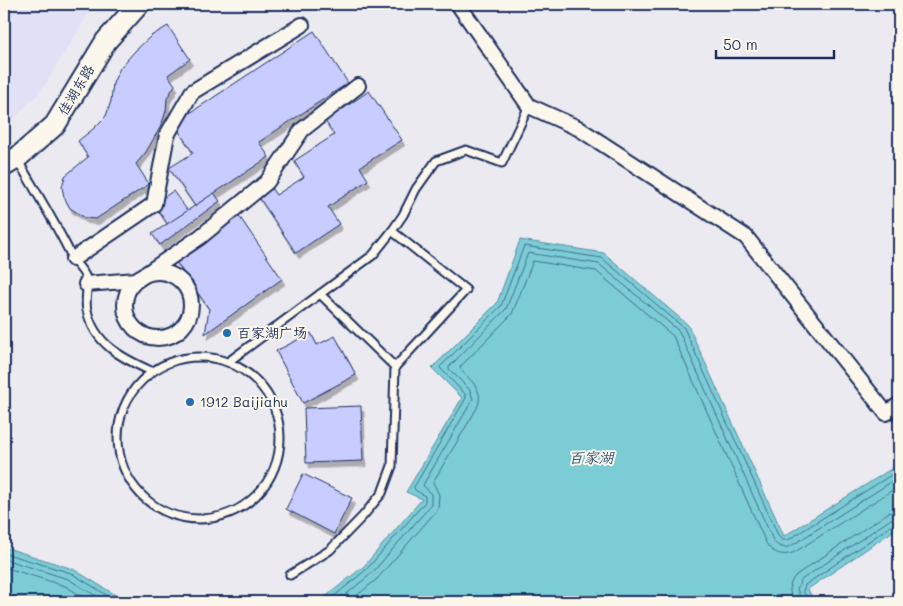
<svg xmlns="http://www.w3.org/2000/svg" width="903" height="606" viewBox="0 0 903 606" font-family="Mali,'LXGW WenKai TC',sans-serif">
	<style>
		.built { fill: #e1e1f5 }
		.water { fill: #7bccd5; stroke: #558da5 }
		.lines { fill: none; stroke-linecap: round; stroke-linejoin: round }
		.shore { stroke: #416e8e; stroke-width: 1 }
		.building { fill: #c8ccfe; stroke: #1b2f5e; filter: url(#shadow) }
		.lane-casing { stroke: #1b2f5e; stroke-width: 11 }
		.street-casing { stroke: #1b2f5e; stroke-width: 18 }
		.secondary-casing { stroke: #1b2f5e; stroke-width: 24 }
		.lane { stroke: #fbf7ec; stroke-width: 7 }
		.street { stroke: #fbf7ec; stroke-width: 14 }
		.secondary { stroke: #fbf7ec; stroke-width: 20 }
		.poi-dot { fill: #1f6fb2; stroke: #fbf7ec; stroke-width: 2 }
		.labels { text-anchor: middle; stroke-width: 4; stroke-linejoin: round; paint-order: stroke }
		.street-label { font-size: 14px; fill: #1b2f5e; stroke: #fbf7ec }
		.poi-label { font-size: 14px; fill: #1b2f5e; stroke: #fbf7ec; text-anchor: start }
		.water-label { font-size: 15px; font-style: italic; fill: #33567c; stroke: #fbf7ec }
	</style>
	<defs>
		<filter id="shadow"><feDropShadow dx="3" dy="5.5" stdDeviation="0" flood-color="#0004"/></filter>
	</defs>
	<rect width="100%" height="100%" fill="#eceaf1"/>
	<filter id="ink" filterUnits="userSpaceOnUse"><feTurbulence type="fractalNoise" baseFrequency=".02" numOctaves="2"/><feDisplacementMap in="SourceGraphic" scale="10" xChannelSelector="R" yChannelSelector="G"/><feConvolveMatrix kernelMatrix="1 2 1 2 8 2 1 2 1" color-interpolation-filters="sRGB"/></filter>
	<g filter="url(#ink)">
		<!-- built -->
		<polygon class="built" points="4,4 95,4 41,91 4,129"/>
		<!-- water -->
		<g class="water">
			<polygon points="520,240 604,253 688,325 784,536 899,464 899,527 808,589 814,602 319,602 364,566 422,499 406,492 462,398 432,368 497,303"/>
			<polygon points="4,547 73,569 127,602 4,602"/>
		</g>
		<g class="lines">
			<!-- shore -->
			<g class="shore">
				<polyline points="4,553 71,573 118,602"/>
				<polyline points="4,559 68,579 106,602"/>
				<polyline points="4,567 65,586 92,602"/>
				<polyline points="327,602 367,569 425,502 425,496 415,490 414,487 466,398 465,394 441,369 440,367 501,306 524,246 602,258 684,328 779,537 782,540 788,540 899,470"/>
				<path d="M 337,602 L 372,573 L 431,505 L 431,494 L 423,485 L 473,399 L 470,390 L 449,369 L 449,367 L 506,309 L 528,253 L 599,264 L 679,331 L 773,540 C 777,547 784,549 791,546 L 899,477"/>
				<path d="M 349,602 L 377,579 L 438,509 L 439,495 L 433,482 L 477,408 C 485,390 471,381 460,369 L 460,367 L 512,314 L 533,261 L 596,271 L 673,336 L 766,543 C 773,554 783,557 795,552 L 899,486"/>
				<path d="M 793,602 C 789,592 788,584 796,575 L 888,513 L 899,510"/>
				<polyline points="802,602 797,589 801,580 891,519 899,517"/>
				<polyline points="809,602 803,591 805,585 894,524 899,523"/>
			</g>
		</g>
		<!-- building -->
		<g class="building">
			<polygon points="168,26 190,59 168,75 175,85 167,98 166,111 161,126 146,152 136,164 149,184 96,219 85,218 70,208 64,197 62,187 65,176 88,157 78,141 93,129 106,116 111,101 113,83 120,68 135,51 151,36"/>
			<polygon points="314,31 348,83 259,142 269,157 195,206 169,168 193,153 178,130 181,119"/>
			<polygon points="369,91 402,140 360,167 368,180 328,207 339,224 296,253 254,190 267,182 276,195 304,177 294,161 334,135 325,121"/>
			<polygon points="173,191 190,214 170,228 154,204"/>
			<polygon points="214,193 220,201 160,245 152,234"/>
			<polygon points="239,216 282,279 205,334 209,309 174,259"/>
			<polygon points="311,333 317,345 335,336 356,375 303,403 276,351"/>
			<polygon points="361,406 363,461 306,463 304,408"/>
			<polygon points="303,474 352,498 334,534 286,509"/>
		</g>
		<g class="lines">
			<defs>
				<g id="lane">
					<path d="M 17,159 C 36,192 56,224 72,257 C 75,264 82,269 85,276 C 90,287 84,299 87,310 C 94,344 122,358 151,371"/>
					<polyline points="320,294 395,367"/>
					<circle cx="199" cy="438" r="81"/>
					<polyline points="228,362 373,255 392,231 403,215 416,189 436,161 466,150 502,163 529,106"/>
					<polyline points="290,575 330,550 363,516 382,493 392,466 395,367 466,290 392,231"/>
				</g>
				<g id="street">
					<polyline points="458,4 529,106 578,128 746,237 886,413 899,405"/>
					<polyline points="73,259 154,204 167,135 192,92 302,25"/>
					<circle cx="158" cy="305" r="33"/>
					<polyline points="86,284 137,280 200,237 267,182 302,130 358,86"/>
				</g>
				<polyline id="secondary" points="4,166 17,158 55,125 106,41 139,4"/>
			</defs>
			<!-- lane casing -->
			<use href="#lane" class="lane-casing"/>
			<!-- street casing -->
			<use href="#street" class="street-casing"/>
			<!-- secondary casing -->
			<use href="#secondary" class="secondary-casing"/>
			<!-- lane -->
			<use href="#lane" class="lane"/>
			<!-- street -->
			<use href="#street" class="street"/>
			<!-- secondary -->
			<use href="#secondary" class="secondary"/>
		</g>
	</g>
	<!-- markers -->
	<g class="poi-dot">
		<circle cx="227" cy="333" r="5"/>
		<circle cx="190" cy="402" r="5"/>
	</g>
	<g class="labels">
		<!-- street labels -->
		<g class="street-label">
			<text transform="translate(76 90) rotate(-59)" y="5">佳湖东路</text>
		</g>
		<!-- poi labels -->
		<g class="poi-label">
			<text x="237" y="338">百家湖广场</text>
			<text x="200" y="407">1912 Baijiahu</text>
		</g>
		<!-- water labels -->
		<g class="water-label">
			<text x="591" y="463">百家湖</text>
		</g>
	</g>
	<!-- margin -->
	<rect width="903" height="606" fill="none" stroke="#fbf7ec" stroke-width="20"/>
	<rect x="10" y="10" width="883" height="586" fill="none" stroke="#1b2f5e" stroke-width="2" filter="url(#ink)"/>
	<!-- scale -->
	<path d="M716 50v8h118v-8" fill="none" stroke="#1b2f5e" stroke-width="2.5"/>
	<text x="723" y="50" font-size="15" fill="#1b2f5e" stroke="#fbf7ec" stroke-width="4" paint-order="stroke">50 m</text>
</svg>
